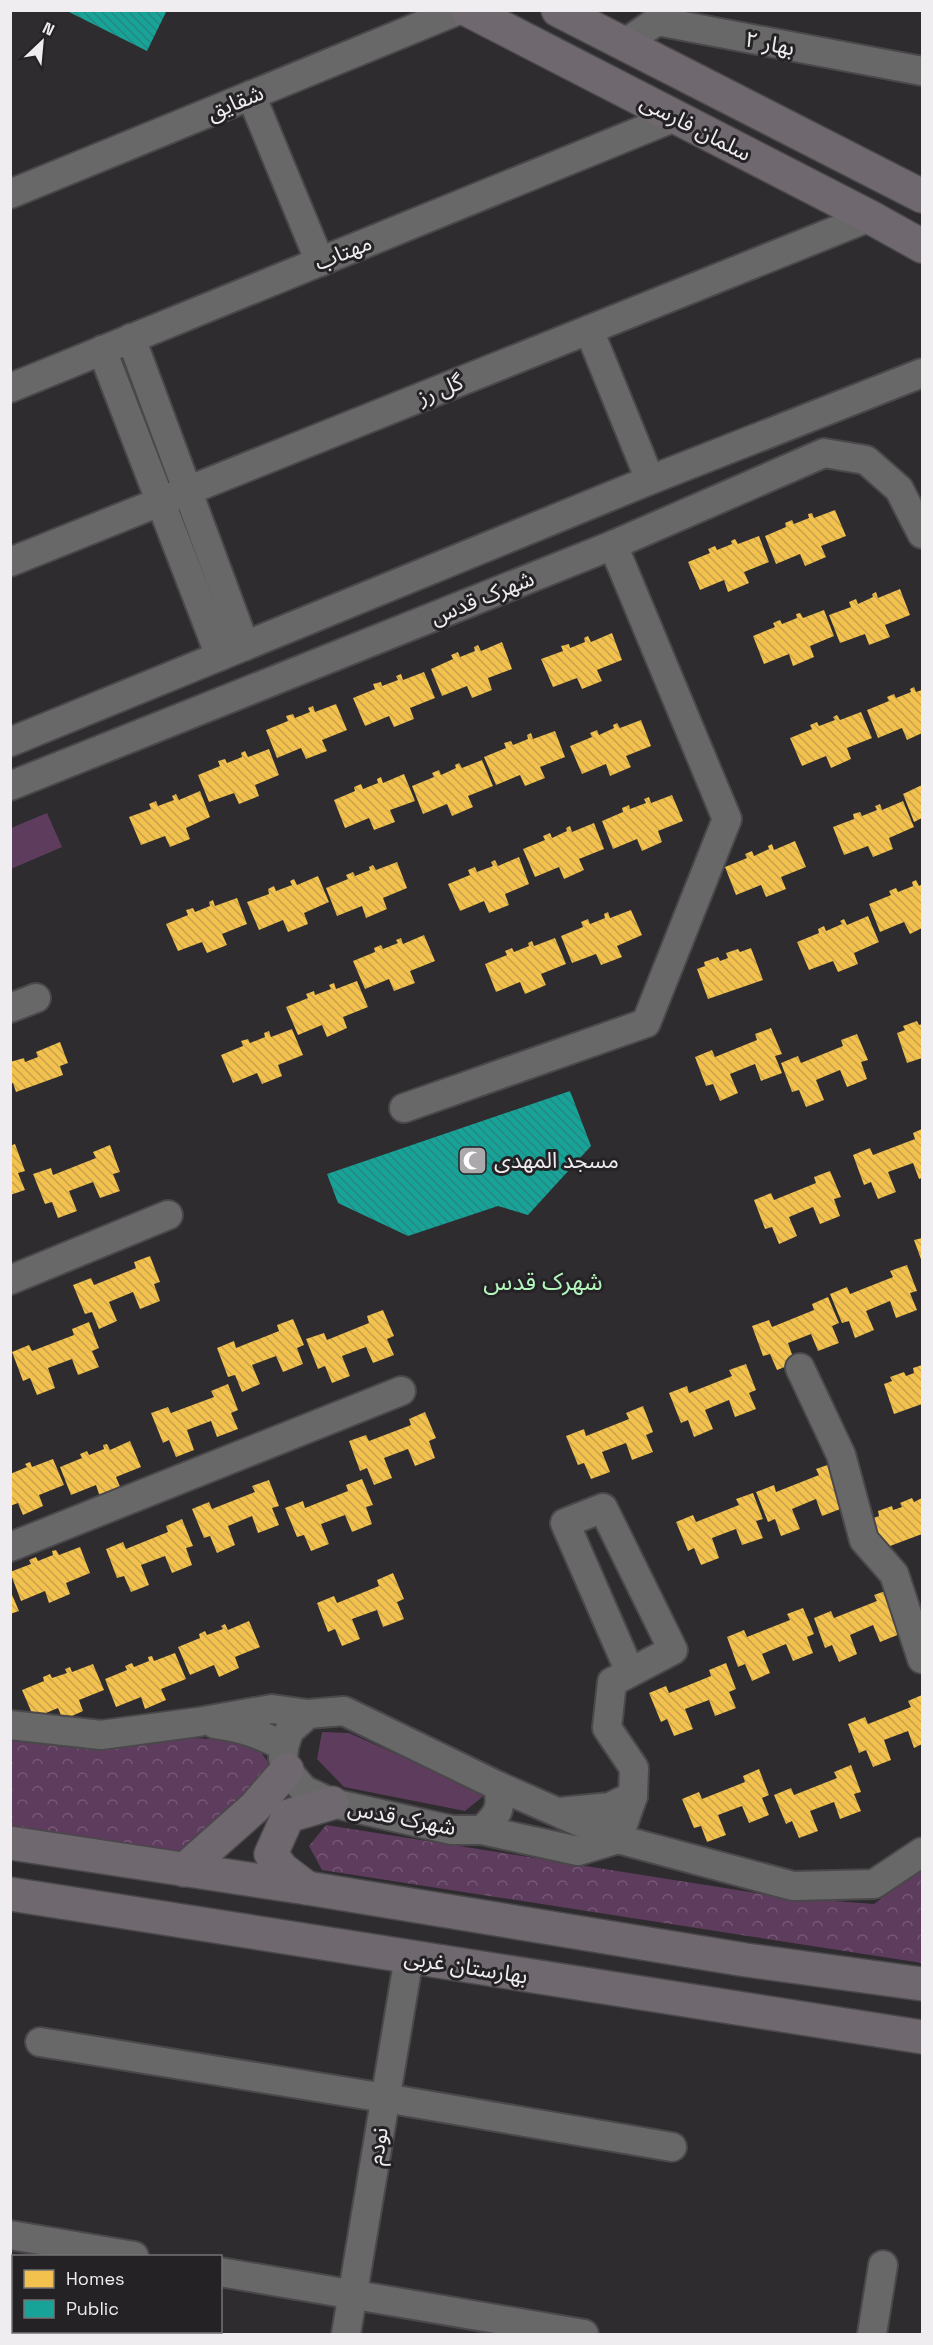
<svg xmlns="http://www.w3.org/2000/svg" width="933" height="2345" viewBox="0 0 933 2345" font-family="'Space Grotesk','Noto Sans Arabic',sans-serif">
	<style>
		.grass { fill: #5e3c5d }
		.park { fill: url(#park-crowns) }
		.homes { fill: url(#homes-back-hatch) }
		.public { fill: url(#public-back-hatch) }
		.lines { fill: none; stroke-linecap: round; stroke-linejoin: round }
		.minor-casing { stroke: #4a484a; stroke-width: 32 }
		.major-casing { stroke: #4a484a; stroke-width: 36 }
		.minor { stroke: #696869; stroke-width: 28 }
		.major { stroke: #6f686e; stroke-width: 33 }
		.labels { text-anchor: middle; stroke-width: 6; stroke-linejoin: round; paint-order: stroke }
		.street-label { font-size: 22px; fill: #f0edf0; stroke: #252225 }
		.poi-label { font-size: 22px; fill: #f0edf0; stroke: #252225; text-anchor: start }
		.neighbourhood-label { font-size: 24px; fill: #b4f6be; stroke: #252225 }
	</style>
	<defs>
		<pattern id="park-crowns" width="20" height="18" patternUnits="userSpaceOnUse" patternTransform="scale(1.5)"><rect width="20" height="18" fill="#5e3c5d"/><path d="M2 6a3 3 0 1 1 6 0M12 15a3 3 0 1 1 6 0" fill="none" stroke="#755875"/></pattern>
		<pattern id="homes-back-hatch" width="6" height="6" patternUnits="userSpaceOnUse" patternTransform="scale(1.5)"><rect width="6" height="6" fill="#f2c14e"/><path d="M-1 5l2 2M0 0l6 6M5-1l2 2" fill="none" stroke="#c8a24c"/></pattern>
		<pattern id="public-back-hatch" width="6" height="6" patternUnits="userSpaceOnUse" patternTransform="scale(1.5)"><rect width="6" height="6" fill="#17a398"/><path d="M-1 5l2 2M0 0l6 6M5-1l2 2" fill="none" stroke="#268780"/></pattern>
	</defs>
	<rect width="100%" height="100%" fill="#2e2c2e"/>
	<!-- grass -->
	<g class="grass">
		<polygon points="47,813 62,847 11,869 11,828"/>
		<polygon points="322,1732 349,1733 486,1794 465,1811 344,1787 317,1759"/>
	</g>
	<!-- park -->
	<g class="park">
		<polygon points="11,1733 101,1745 195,1738 253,1742 272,1767 179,1860 11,1829"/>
		<polygon points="326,1825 782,1897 874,1904 922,1868 922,1963 322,1870 309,1846"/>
	</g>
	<!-- homes -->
	<g class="homes">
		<polygon points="835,510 846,536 821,546 826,557 805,566 800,554 776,564 765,536 786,527 785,523 792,520 794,524 809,518 808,514 812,513 814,518"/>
		<polygon points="759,536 769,562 744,572 749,583 728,592 724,580 700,590 688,562 710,553 708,549 715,546 717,550 732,544 731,541 735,539 738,544"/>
		<polygon points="900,589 910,615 885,625 890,637 869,645 865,634 840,643 829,615 851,607 849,602 856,599 858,604 873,597 872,594 876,592 878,598"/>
		<polygon points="824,610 834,636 810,646 814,657 793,666 789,654 764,664 753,636 775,627 773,623 780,620 782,624 797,618 796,614 800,613 803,618"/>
		<polygon points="612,633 622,660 597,670 602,681 582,689 577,678 553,687 541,659 563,651 561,646 569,644 570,648 585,642 584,638 588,636 591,642"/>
		<polygon points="502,642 512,669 488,678 492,690 472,698 467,686 442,696 431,669 453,659 451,655 458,652 460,657 475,651 474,647 478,645 481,651"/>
		<polygon points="424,672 435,698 410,708 414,719 394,727 389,716 365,726 353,698 375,689 373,684 381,682 382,686 398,680 396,676 401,674 403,680"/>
		<polygon points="914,687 916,692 922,690 922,733 907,740 902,728 878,738 867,710 889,701 887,697 894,694 896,698 911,692 910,689"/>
		<polygon points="336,704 347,730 322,740 327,751 306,759 301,748 277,758 266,730 288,721 286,716 293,714 295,718 310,712 308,708 313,706 315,712"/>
		<polygon points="861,712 872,738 847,748 851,759 831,768 826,756 802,766 790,738 812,729 810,725 817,722 819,726 835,720 833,717 837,715 840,720"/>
		<polygon points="641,720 651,746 626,756 631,767 610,776 606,764 582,774 570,746 592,737 590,733 597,730 599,735 614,728 613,725 617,723 620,728"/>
		<polygon points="555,731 565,757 540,767 545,778 525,786 520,775 496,785 484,757 506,748 504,743 511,741 513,745 528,739 527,735 531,733 533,739"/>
		<polygon points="269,749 279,775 255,785 259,796 239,804 234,793 209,802 198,775 220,766 218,761 225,759 227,763 242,757 241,753 245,751 248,757"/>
		<polygon points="482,760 493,786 468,796 473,807 452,816 447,804 423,814 412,786 434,777 432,773 439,770 441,775 456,768 455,765 459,763 462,768"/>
		<polygon points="404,774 415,801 390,810 395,822 374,830 369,818 345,828 334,800 355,791 354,787 361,784 363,789 378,783 377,779 381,777 383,783"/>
		<polygon points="922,785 922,818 914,822 903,794"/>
		<polygon points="200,791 210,817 186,828 190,839 170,847 165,836 141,845 129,817 151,809 149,804 156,801 158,806 174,800 172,796 176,794 179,800"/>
		<polygon points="672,795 683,821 658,831 662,842 642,851 637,839 613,849 602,821 623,812 622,808 629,805 630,809 646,803 644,799 649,797 651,803"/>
		<polygon points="903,801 914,827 889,838 893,849 873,857 868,846 844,855 833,827 854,819 853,814 860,812 862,816 877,810 875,806 880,804 882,810"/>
		<polygon points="594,823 604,849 579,859 584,870 564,879 559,867 535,877 523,849 545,840 543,836 550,833 552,838 567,831 566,828 570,826 572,832"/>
		<polygon points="795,841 806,867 781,877 786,889 766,897 761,885 736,895 725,867 747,858 745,854 752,851 754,856 769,849 768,846 772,844 774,850"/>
		<polygon points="519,857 529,884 505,894 509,905 489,913 484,901 460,911 448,884 470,875 468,870 475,867 477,872 493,866 491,862 495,860 498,866"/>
		<polygon points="397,862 407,888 383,898 387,909 366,918 362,906 337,916 326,888 348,879 346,875 353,872 355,876 370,870 369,867 373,865 376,870"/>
		<polygon points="318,876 329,902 304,913 308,924 288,932 283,920 259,930 247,902 269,894 268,889 274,886 276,891 292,885 290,881 294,879 297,885"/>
		<polygon points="916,880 919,886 922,884 922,928 910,934 904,922 880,932 869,904 891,895 889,891 896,888 898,892 913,886 912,882"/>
		<polygon points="237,898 247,924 222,934 227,945 207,953 202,942 178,951 166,924 188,915 186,910 193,908 195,912 210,906 209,902 213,900 215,906"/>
		<polygon points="631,910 642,935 617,946 622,957 601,965 596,954 572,963 561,936 583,927 581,922 588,919 590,924 605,918 604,914 608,912 610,918"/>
		<polygon points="868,916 879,942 854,953 858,964 838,972 833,961 809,970 797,942 819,933 818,929 824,926 826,931 842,924 840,921 844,919 847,925"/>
		<polygon points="424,935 435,961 410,971 415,983 394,991 389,979 365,989 353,961 375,952 374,948 381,945 383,949 398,943 396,940 401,938 403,944"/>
		<polygon points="555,938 566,964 541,974 546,985 525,994 520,982 496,992 485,964 507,955 505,951 512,948 514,952 529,946 528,943 532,941 534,946"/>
		<polygon points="751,948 763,980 708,999 697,969 705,966 704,962 718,957 720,961 728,958 726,953 738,949 740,952"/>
		<polygon points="357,981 368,1007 343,1017 347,1028 327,1037 322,1025 298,1035 286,1007 308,998 306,994 314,991 315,995 331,989 329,985 334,983 336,989"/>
		<polygon points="917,1021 919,1025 922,1024 922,1058 907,1063 897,1033 905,1030 903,1026"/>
		<polygon points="771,1028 782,1054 775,1056 782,1073 761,1081 755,1064 730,1074 738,1093 720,1101 713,1084 706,1086 695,1057 712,1050 715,1057 757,1040 755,1034"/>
		<polygon points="292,1029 303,1055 278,1065 282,1076 262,1084 257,1073 233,1083 221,1055 243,1046 241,1041 248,1039 250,1043 265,1037 264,1033 269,1031 271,1037"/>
		<polygon points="857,1034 868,1060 861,1062 867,1079 847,1087 840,1070 816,1080 824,1100 806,1107 799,1090 792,1092 781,1063 798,1056 801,1063 843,1046 841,1040"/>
		<polygon points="60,1042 68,1063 60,1066 63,1075 16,1092 13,1083 10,1084 10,1062 24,1058 25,1062 38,1057 36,1052"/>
		<polygon points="922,1129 922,1178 919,1179 913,1163 888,1172 896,1192 878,1199 871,1182 864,1185 853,1155 870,1148 873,1155 915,1139 913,1133"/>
		<polygon points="15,1144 25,1171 18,1173 25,1190 10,1195 10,1146"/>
		<polygon points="110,1145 120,1172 113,1174 120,1191 100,1198 93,1182 69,1191 77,1211 58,1218 52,1202 45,1204 33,1174 51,1168 53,1175 96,1158 93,1152"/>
		<polygon points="830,1171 841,1197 834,1199 840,1216 820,1224 813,1207 789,1217 797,1236 779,1244 772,1227 765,1229 754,1200 771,1193 774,1200 816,1183 814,1177"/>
		<polygon points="922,1238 922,1262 914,1240"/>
		<polygon points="150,1256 160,1282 154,1284 160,1301 140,1309 133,1292 109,1302 117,1321 99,1329 92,1312 85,1314 73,1285 91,1278 94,1285 136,1268 134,1262"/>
		<polygon points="907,1265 917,1291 910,1293 917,1310 896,1318 890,1301 866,1311 874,1330 855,1338 849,1321 842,1323 830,1294 847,1287 850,1294 893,1277 890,1271"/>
		<polygon points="828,1297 839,1323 832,1326 839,1343 818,1351 811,1334 788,1343 795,1363 777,1370 770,1354 763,1356 752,1326 769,1320 772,1327 814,1310 812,1304"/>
		<polygon points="383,1310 394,1336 387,1339 394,1355 373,1363 366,1347 342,1356 350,1376 332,1383 325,1366 318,1369 306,1339 324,1333 327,1340 369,1323 367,1316"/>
		<polygon points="293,1319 304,1345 297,1348 303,1364 283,1372 276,1356 252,1365 260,1384 242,1392 235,1375 228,1377 217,1348 234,1341 236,1348 279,1331 277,1325"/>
		<polygon points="89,1322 99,1348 92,1351 99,1367 78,1375 72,1359 48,1368 55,1388 37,1395 30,1378 23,1381 12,1352 29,1345 32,1351 74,1335 72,1329"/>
		<polygon points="746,1364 756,1390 749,1393 756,1409 735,1417 729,1400 705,1410 713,1429 694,1437 688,1420 681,1423 669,1393 687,1386 689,1393 732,1376 729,1370"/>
		<polygon points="922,1365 922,1404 894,1414 884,1384 892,1381 890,1377 904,1372 906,1376 914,1373 913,1368"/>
		<polygon points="228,1384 238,1410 231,1413 238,1429 217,1437 211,1421 187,1430 194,1450 176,1457 169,1440 163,1443 151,1413 168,1407 171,1413 214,1397 211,1391"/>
		<polygon points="643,1406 653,1432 646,1435 653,1452 632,1460 626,1443 602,1452 610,1472 591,1479 584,1463 578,1465 566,1436 584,1429 586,1436 629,1419 626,1413"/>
		<polygon points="425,1412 436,1438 429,1441 435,1458 415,1466 408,1449 384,1458 392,1478 374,1485 367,1468 360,1471 349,1441 366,1435 369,1441 411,1425 409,1419"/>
		<polygon points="130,1441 141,1467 116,1477 121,1489 100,1497 96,1485 71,1495 60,1467 82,1458 80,1454 87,1451 89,1455 104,1449 103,1445 107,1444 110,1450"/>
		<polygon points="53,1459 64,1485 39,1495 43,1506 23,1515 18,1503 10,1506 10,1474 27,1467 25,1464 30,1462 32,1467"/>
		<polygon points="833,1463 843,1508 822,1516 816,1499 792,1509 800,1529 781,1536 775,1519 768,1522 756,1492 774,1485 776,1492 819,1475 816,1469"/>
		<polygon points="362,1479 373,1505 366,1507 372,1524 352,1532 345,1515 321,1524 329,1544 311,1551 304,1535 297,1537 285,1508 303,1501 305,1508 348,1491 346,1485"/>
		<polygon points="269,1480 279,1506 272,1508 279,1525 258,1533 252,1516 228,1526 235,1545 217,1553 210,1536 204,1538 192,1509 209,1502 212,1509 255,1492 252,1486"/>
		<polygon points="753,1493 763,1519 756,1521 763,1538 742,1545 736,1529 712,1538 719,1558 701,1565 694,1548 688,1551 676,1522 693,1515 696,1522 739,1505 736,1499"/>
		<polygon points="912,1498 914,1502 922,1498 922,1534 882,1549 871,1519 879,1516 878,1511 892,1506 893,1510 902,1507 900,1503"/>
		<polygon points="182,1519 193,1546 186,1548 192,1565 172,1573 165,1556 141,1565 149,1585 131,1592 124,1576 117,1578 106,1549 123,1542 126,1549 168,1532 166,1526"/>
		<polygon points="80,1547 90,1573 66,1583 70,1594 49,1603 45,1591 21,1601 10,1572 31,1564 29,1560 36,1557 38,1561 53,1555 52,1551 56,1550 59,1555"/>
		<polygon points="393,1573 404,1599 397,1602 404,1619 383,1627 377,1610 352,1619 360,1639 342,1646 335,1629 328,1632 317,1603 334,1596 337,1603 379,1586 377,1580"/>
		<polygon points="891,1589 900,1634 880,1642 873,1625 850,1635 857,1654 839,1662 832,1645 825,1648 814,1618 831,1611 834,1618 877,1601 874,1595"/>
		<polygon points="10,1590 19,1611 10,1614"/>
		<polygon points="803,1608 814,1634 807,1637 813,1653 793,1661 786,1644 762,1654 770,1673 752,1681 745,1664 738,1667 727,1637 744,1630 747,1637 790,1620 787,1614"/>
		<polygon points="249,1621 260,1647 235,1657 239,1668 219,1677 214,1665 190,1675 178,1647 200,1638 199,1634 205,1631 207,1635 223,1629 221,1626 225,1624 228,1630"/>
		<polygon points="175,1653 186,1679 161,1689 166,1700 145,1709 141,1697 116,1707 105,1679 127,1670 125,1666 132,1663 134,1667 149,1661 148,1657 152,1656 154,1661"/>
		<polygon points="726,1663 736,1689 729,1692 736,1708 715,1716 709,1700 685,1709 693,1729 674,1736 667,1719 661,1722 649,1693 666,1686 669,1693 711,1676 709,1670"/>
		<polygon points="93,1664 104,1690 79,1700 83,1711 63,1720 58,1708 34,1718 22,1690 44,1681 43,1677 50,1674 52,1678 67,1673 65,1669 70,1667 72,1672"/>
		<polygon points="922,1695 922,1744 914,1748 908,1731 884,1740 891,1760 873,1767 866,1750 859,1753 848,1724 865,1717 868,1724 911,1707 908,1701"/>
		<polygon points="851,1765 861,1792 854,1794 861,1811 840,1819 834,1802 810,1811 818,1831 799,1838 792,1821 786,1824 774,1795 791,1788 794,1795 837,1778 834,1772"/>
		<polygon points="759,1769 769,1795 762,1798 769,1815 749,1823 742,1806 718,1815 726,1835 707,1842 701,1826 694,1828 682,1799 699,1792 702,1799 745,1782 743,1776"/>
	</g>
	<!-- public -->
	<g class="public">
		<polygon points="65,10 167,10 147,51"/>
		<polygon points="570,1091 591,1146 528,1215 498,1206 408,1236 338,1203 327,1174"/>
	</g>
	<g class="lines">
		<defs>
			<g id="minor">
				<polyline points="624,44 657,21 922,71"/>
				<polyline points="251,95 320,262"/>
				<polyline points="10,194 459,10"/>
				<polyline points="589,330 650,480"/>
				<polyline points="131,338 245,646"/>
				<polyline points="102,350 220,656"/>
				<polyline points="10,388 675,117"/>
				<polyline points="10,562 870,217"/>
				<polyline points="10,742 650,480 922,373"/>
				<polyline points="10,786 613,545 824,453 866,460 899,489 922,534"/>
				<polyline points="10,1008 36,998"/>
				<polyline points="404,1108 646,1023 727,819 613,545"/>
				<polyline points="10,1280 168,1215"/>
				<polyline points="800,1368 841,1455 864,1540 894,1574 922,1659"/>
				<polyline points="10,1547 401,1391"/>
				<path d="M 344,1711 L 498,1786 C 502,1808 499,1814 482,1830 L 452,1830 L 332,1803 L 304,1790 L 287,1770 L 283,1758 L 284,1747 L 289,1731 L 308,1714 Z"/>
				<path d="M 215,1724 C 240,1727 262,1734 284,1747"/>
				<polyline points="10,1725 101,1735 198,1722 272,1709 308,1714"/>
				<polyline points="498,1786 618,1839 793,1886 874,1884 922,1852"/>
				<polyline points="559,1812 610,1807 633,1796"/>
				<polyline points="482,1830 578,1851 618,1839"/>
				<polyline points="618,1839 633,1796 634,1768 607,1728 612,1682 673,1650 603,1508 565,1523 630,1672"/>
				<polyline points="40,2042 385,2098 672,2147"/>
				<polyline points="10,2235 134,2256"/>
				<polyline points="220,2272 584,2334"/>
				<polyline points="346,2334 409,1957"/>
				<polyline points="872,2334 883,2265"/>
			</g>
			<g id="major">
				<polyline points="468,10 870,217 922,246"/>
				<polyline points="558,10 922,196"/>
				<polyline points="10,1843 307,1888 746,1960 922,1984"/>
				<polyline points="184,1870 255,1807 287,1770"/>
				<polyline points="307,1888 282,1869 271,1854 288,1816 332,1803"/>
				<polyline points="10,1894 922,2037"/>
			</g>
		</defs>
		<!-- minor casing -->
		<use href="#minor" class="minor-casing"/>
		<!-- major casing -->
		<use href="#major" class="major-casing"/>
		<!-- minor -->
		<use href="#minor" class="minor"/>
		<!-- major -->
		<use href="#major" class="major"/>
	</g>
	<!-- icons -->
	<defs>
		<symbol id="mosque-square" viewBox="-11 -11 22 22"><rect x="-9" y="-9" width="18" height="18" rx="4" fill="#aca9ac" stroke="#252225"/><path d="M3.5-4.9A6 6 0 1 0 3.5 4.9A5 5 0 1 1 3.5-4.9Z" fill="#fff"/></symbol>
	</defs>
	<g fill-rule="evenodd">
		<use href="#mosque-square" x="456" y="1144" width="33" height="33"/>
	</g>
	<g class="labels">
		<!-- street labels -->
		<g class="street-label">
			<text transform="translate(770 43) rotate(11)" y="8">بهار ۲</text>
			<text transform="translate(235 102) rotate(-22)" y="8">شقايق</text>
			<text transform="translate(696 127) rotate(27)" y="8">سلمان فارسی</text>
			<text transform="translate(343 252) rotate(-22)" y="8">مهتاب</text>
			<text transform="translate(440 389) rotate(-22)" y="8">گل رز</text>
			<text transform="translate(482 597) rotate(-22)" y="8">شهرک قدس</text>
			<text transform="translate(402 1817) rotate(11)" y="8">شهرک قدس</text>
			<text transform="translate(466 1966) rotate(9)" y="8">بهارستان غربی</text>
			<text transform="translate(377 2146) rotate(-81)" y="8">نودم</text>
		</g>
		<!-- poi labels -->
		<g class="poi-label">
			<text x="494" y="1168">مسجد المهدی</text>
		</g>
		<!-- neighbourhood labels -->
		<g class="neighbourhood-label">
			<text x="543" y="1290">شهرک قدس</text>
		</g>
	</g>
	<!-- border -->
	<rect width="933" height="2345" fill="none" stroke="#f0edf0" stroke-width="24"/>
	<!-- legend -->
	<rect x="12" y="2255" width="210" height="78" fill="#252225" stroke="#767376" stroke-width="1.5"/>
	<rect x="24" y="2270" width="30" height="18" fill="#f2c14e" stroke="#767376" stroke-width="1.5"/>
	<text x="66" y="2285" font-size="18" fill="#f0edf0">Homes</text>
	<rect x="24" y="2300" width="30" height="18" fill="#17a398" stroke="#767376" stroke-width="1.5"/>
	<text x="66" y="2315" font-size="18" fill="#f0edf0">Public</text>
	<!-- north arrow -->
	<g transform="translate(42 42) rotate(26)" stroke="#252225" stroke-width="4.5" paint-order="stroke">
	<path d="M0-4.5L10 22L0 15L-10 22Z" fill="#f0edf0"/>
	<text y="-9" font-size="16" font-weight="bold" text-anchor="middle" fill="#f0edf0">N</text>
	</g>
</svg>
